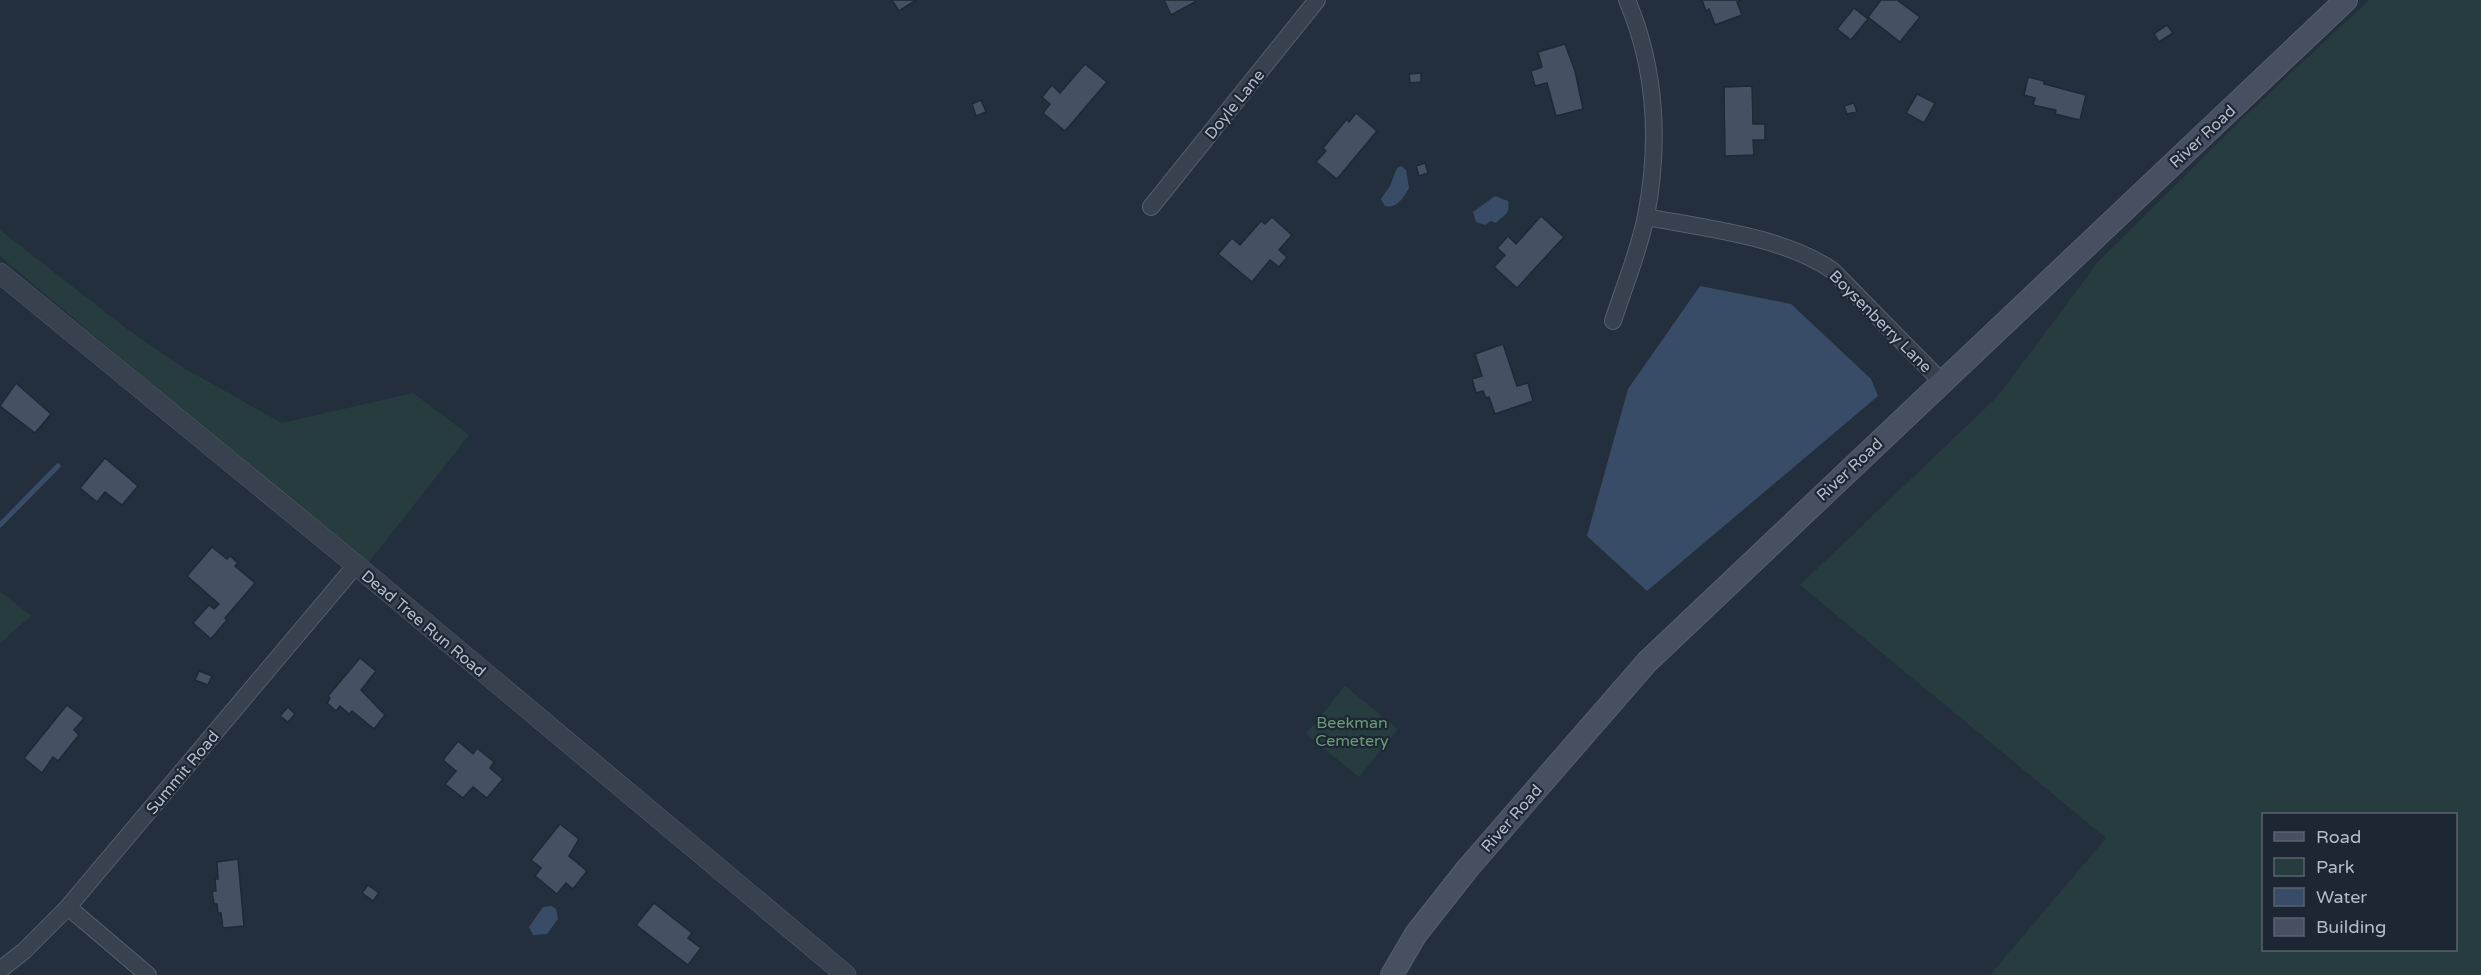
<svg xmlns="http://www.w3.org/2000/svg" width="2481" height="975" viewBox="0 0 2481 975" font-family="'Varela Round',sans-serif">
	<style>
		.green { fill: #263c3f; fill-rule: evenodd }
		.water { fill: #394c67 }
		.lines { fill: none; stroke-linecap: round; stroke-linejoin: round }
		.stream { stroke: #394c67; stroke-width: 5 }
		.building { fill: #455162; stroke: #1f2835; stroke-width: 1.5 }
		.minor-casing { stroke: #565f6c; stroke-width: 18 }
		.tertiary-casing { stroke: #565f6c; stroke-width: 21 }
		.secondary-casing { stroke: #565f6c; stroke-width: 24 }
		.minor { stroke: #38414e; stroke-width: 16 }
		.tertiary { stroke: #38414e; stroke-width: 20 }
		.secondary { stroke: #465061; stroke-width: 22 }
		.labels { text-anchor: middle; stroke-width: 4.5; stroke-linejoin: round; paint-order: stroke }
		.street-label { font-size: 16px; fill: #b4bcc9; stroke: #1d2633 }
		.park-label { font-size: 16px; fill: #6b9a76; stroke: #1d2633 }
	</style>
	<rect width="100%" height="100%" fill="#242f3e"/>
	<!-- green -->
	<g class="green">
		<path d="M 2369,0 L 2481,0 L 2481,975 L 1990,975 L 2106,838 L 1800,585 L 1998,396 L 2098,262 L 2241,120 ZM 2264,814 L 2456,814 L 2456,950 L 2264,950 Z"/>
		<polygon points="0,230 127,329 182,367 282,423 413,393 469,435 369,562 182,410 0,256"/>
		<polygon points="0,591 31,616 0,643"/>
		<polygon points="1345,686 1398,729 1359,777 1306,734"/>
	</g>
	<!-- water -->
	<g class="water">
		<path d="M 1401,166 L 1406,170 L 1409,188 C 1404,197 1397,209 1385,206 L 1381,199 L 1390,186 L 1397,168 Z"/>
		<path d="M 1495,196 L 1508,201 C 1511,215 1502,216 1496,223 L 1491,221 L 1485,225 L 1476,222 L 1473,212 Z"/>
		<polygon points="1700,286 1791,304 1871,379 1878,396 1647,591 1587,536 1628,389"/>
		<polygon points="551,906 556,909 558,919 547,934 533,935 529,927 543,907"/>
	</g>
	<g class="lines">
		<!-- stream -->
		<polyline class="stream" points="0,525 58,466"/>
	</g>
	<!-- building -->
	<g class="building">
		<polygon points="892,0 916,0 899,11"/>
		<polygon points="1164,0 1194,0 1195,2 1171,15"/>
		<polygon points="1702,0 1741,0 1737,2 1742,15 1715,25 1709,9 1706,11"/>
		<polygon points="1881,0 1897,0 1920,17 1900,42 1868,17"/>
		<polygon points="1854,8 1868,19 1851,40 1837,29"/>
		<polygon points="2167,25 2173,33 2159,42 2154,34"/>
		<polygon points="1565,44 1575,71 1583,109 1556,116 1547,83 1535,86 1531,71 1542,67 1538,52"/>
		<polygon points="1085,64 1107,82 1065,131 1043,113 1050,104 1042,97 1052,85 1060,93"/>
		<polygon points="1421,73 1421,82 1410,83 1409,74"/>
		<polygon points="2028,77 2044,81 2044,84 2086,95 2080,120 2055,114 2056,110 2033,105 2035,98 2024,95"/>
		<polygon points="1752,86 1753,124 1765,124 1765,140 1753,140 1754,155 1725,156 1724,87"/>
		<polygon points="1917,94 1935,103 1924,123 1906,113"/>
		<polygon points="981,100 986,112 976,116 972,104"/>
		<polygon points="1854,103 1857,112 1847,114 1844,106"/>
		<polygon points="1356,113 1377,131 1337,179 1316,162 1326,151 1323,148 1347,119 1349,122"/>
		<polygon points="1425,163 1428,173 1419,176 1416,166"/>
		<polygon points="1541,216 1564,237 1517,288 1494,267 1505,255 1497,248 1508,236 1516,244"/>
		<polygon points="1272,217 1292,235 1279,250 1287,257 1279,267 1270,260 1252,282 1218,254 1232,238 1240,245 1261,221 1265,224"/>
		<polygon points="1503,344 1517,386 1528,383 1533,401 1495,414 1489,397 1486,398 1483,391 1476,393 1472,379 1482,376 1475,354"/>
		<polygon points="16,383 51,414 35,433 0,406"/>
		<polygon points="105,458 138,486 122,505 105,492 97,502 80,488"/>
		<polygon points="212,547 227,559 230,556 238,563 235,566 255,583 225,618 227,620 211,639 193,623 209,605 214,609 219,604 187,576"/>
		<polygon points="360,658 376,671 361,690 385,715 374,729 352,711 349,714 340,706 336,711 327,703 330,698 328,696"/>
		<polygon points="199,671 212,676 208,685 195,680"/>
		<polygon points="67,705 84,718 74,730 79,735 58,761 53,757 42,773 24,758"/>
		<polygon points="288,707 295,714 288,722 280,716"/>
		<polygon points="458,741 473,754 477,748 494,762 490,768 503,779 487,798 473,787 463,798 445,784 456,771 443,760"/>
		<polygon points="560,824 579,839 569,856 587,871 573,889 566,883 557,894 535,876 541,868 531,860"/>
		<polygon points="238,859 244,926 223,928 221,913 218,913 217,904 214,904 212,891 216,891 215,879 218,879 217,862"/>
		<polygon points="368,885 379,893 373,901 362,893"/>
		<polygon points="654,903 692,933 688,938 701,948 688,965 636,925"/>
	</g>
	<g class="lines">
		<defs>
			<g id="minor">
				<polyline points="1151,207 1317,0"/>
				<path d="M 1646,217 C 1704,228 1786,237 1833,271 L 1942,382"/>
				<path d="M 1613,321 C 1624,287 1639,251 1646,216 C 1660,143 1656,68 1627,0"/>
				<polyline points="68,907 148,975"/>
				<polyline points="0,970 24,951 68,907 356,565"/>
			</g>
			<polyline id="tertiary" points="0,273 356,565 846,975"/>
			<polyline id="secondary" points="1392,975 1416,934 1468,868 1647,662 2346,0"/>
		</defs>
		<!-- minor casing -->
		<use href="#minor" class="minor-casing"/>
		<!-- tertiary casing -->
		<use href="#tertiary" class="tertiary-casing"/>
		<!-- secondary casing -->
		<use href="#secondary" class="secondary-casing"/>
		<!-- minor -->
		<use href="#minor" class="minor"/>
		<!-- tertiary -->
		<use href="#tertiary" class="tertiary"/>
		<!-- secondary -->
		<use href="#secondary" class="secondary"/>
	</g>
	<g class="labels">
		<!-- street labels -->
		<g class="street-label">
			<text transform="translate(1234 104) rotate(-51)" y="6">Doyle Lane</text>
			<text transform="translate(2202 136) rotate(-43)" y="6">River Road</text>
			<text transform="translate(1881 321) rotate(45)" y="6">Boysenberry Lane</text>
			<text transform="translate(1849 469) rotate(-43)" y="6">River Road</text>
			<text transform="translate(424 623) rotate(40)" y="6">Dead Tree Run Road</text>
			<text transform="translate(182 772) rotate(-50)" y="6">Summit Road</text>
			<text transform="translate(1511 818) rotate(-49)" y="6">River Road</text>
		</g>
		<!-- park labels -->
		<g class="park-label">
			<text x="1352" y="728">Beekman<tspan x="1352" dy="18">Cemetery</tspan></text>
		</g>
	</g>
	<!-- legend -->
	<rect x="2262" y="813" width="195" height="138" fill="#1d2633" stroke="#59626f" stroke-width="1.5"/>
	<rect x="2274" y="832" width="30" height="9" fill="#465061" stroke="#59626f" stroke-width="1.5"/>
	<text x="2316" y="843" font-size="18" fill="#b4bcc9">Road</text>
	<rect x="2274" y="858" width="30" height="18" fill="#263c3f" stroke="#59626f" stroke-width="1.5"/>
	<text x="2316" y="873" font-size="18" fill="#b4bcc9">Park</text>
	<rect x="2274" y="888" width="30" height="18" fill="#394c67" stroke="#59626f" stroke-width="1.5"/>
	<text x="2316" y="903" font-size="18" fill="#b4bcc9">Water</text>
	<rect x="2274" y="918" width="30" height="18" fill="#455162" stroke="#59626f" stroke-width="1.5"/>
	<text x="2316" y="933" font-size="18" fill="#b4bcc9">Building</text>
</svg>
